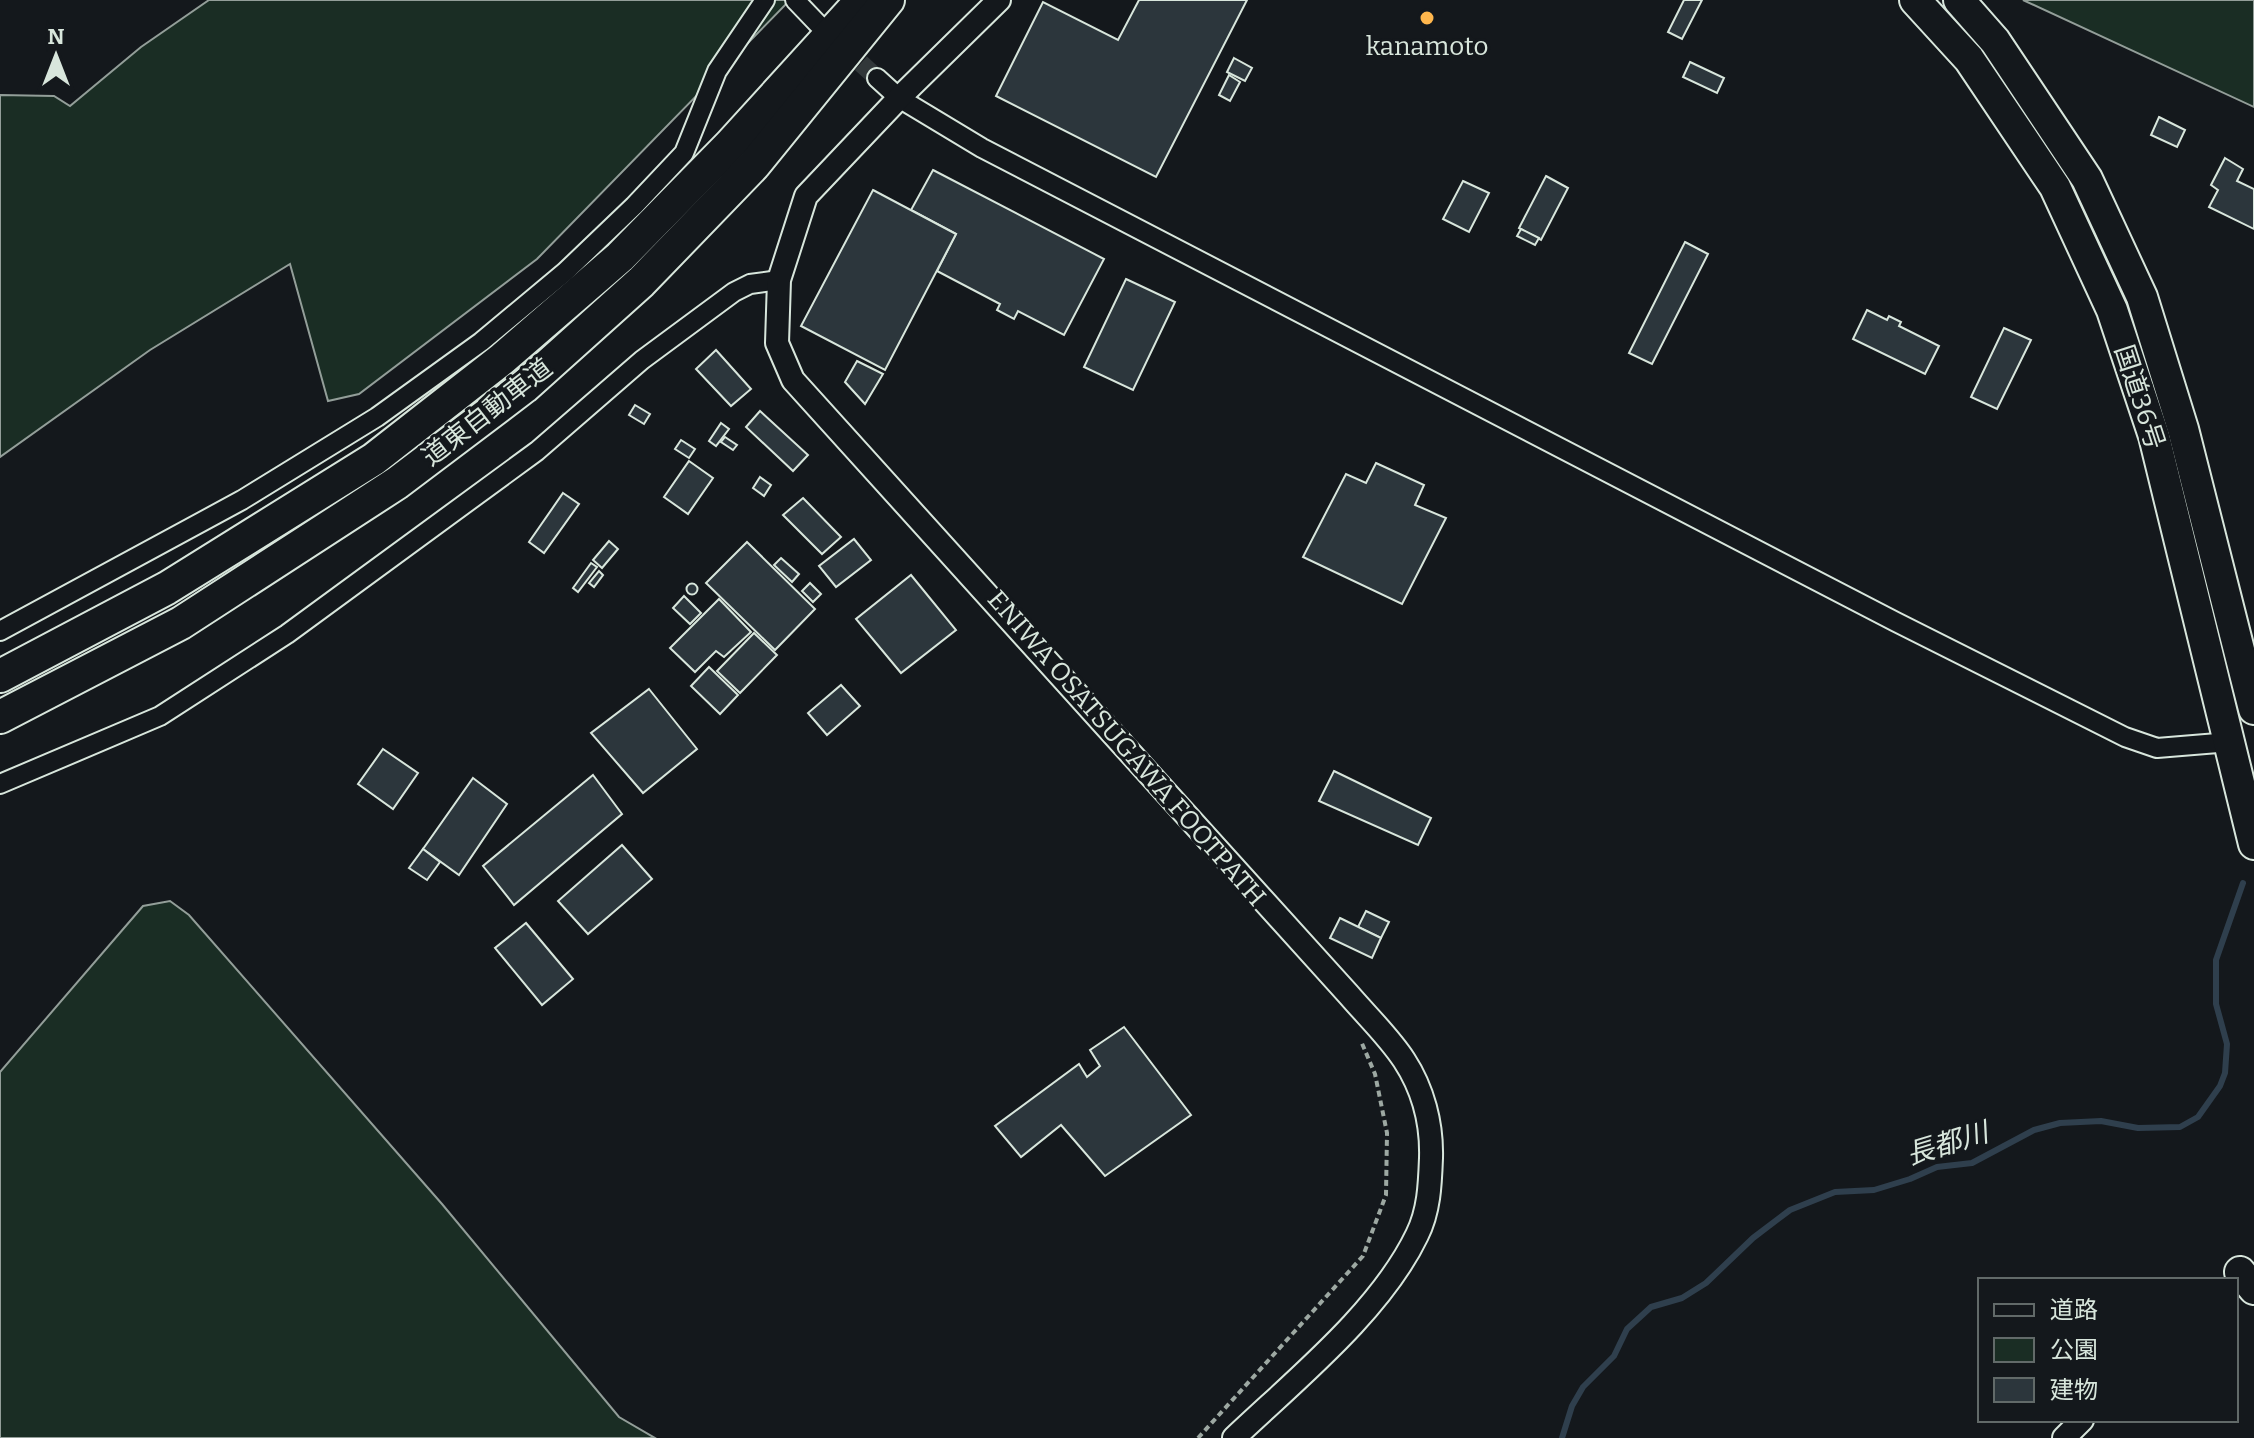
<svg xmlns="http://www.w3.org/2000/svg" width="2254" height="1438" viewBox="0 0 2254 1438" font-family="Bitter,'Noto Sans JP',serif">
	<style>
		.green { fill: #1a2d24; stroke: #939e99; stroke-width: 2 }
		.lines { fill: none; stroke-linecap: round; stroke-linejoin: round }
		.stream { stroke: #2f3f4d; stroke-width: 6 }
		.building { fill: #2c363c; stroke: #d8e6dc; stroke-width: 2 }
		.minor-tunnel { stroke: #313739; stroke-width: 18; stroke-dasharray: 18 9; stroke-linecap: butt }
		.minor-casing { stroke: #d8e6dc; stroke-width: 22 }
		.tertiary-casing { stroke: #d8e6dc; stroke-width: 26 }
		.trunk-casing { stroke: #d8e6dc; stroke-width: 34 }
		.motorway-casing { stroke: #d8e6dc; stroke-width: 36 }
		.path { stroke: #9da8a2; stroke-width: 4; stroke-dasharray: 6 4; stroke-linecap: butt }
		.minor { stroke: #14181c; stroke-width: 18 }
		.tertiary { stroke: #14181c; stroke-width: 22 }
		.trunk { stroke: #14181c; stroke-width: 30 }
		.motorway { stroke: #14181c; stroke-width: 32 }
		.poi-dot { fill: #ffb74d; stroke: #14181c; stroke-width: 3 }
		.labels { text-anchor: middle; stroke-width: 6; stroke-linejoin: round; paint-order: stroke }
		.poi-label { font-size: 26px; fill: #d8e6dc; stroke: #14181c }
		.street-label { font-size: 26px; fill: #d8e6dc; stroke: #14181c }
		.water-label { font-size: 28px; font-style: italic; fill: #d8e6dc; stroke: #14181c }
	</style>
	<rect width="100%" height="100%" fill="#14181c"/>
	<!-- green -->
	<g class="green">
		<polygon points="209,0 790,0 537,259 359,394 328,401 290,264 150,350 0,457 0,95 54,96 70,106 141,47"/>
		<polygon points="2023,0 2254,0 2254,107"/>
		<polygon points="170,901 189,915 442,1204 619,1417 655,1438 0,1438 0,1072 143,906"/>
	</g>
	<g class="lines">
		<!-- stream -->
		<polyline class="stream" points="1562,1438 1572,1406 1583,1387 1614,1356 1627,1329 1651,1307 1682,1298 1706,1283 1753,1238 1790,1210 1835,1192 1874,1190 1910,1179 1937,1167 1972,1163 2034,1130 2060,1123 2101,1121 2138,1128 2180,1127 2198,1117 2220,1086 2225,1073 2227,1044 2216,1004 2216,960 2243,883"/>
	</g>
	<!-- building -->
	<g class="building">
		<polygon points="1139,0 1247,0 1156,177 996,96 1043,2 1118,40"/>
		<polygon points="1684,0 1702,0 1682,39 1668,32"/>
		<polygon points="1234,58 1252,68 1245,81 1227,72"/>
		<polygon points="1690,62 1724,78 1717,93 1683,77"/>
		<polygon points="1229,75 1240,82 1230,101 1219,95"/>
		<polygon points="2159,117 2185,130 2177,147 2151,135"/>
		<polygon points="2225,158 2243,169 2237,181 2254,189 2254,229 2209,207 2218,190 2211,185"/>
		<polygon points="933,170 1104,259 1064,335 1018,311 1014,319 997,310 1000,304 937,271 956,234 911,210"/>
		<polygon points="1546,176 1568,188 1541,240 1519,228"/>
		<polygon points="1463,181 1489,193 1469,232 1443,219"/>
		<polygon points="873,190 956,234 885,370 801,326"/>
		<polygon points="1521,229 1539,238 1535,245 1517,236"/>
		<polygon points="1685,242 1708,254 1652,364 1629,353"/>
		<polygon points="1126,279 1175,302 1133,390 1084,367"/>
		<polygon points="1867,310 1887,320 1889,316 1901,322 1899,326 1939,346 1925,374 1853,339"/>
		<polygon points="2004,328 2031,340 1997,409 1971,397"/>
		<polygon points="716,350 751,389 731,406 696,369"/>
		<polygon points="857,361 883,374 865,404 845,382"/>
		<polygon points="635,405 650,414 644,424 629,415"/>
		<polygon points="760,411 808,455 793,471 746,427"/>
		<polygon points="721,423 729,429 716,446 709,441"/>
		<polygon points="725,437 737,445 733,450 721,442"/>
		<polygon points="681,440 695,449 689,458 675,449"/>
		<polygon points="689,461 713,478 688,514 664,497"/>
		<polygon points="1376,463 1424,485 1415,505 1446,518 1402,604 1303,557 1346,474 1366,483"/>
		<polygon points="760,477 771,485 764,496 753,488"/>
		<polygon points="563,493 579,504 544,553 529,542"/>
		<polygon points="803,498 841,537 822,554 783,515"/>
		<polygon points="854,539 871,560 836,587 819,566"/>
		<polygon points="609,541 618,549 602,568 593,560"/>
		<polygon points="747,542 815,609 775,650 706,583"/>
		<polygon points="781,558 799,574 792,582 774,565"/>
		<polygon points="591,563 597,567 578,592 573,588"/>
		<polygon points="599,571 603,575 594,587 589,583"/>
		<polygon points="911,575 956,630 901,673 856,619"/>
		<polygon points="810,583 821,594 813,602 802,591"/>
		<circle cx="692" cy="589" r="5.5"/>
		<polygon points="684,596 701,613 690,624 673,608"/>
		<polygon points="719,599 751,632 724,657 716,651 695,672 670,648"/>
		<polygon points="754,633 777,655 740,693 717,671"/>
		<polygon points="709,667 738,695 720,714 691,686"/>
		<polygon points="841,685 860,706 827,735 808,713"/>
		<polygon points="649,689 697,749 643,793 591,733"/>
		<polygon points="383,749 418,773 393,809 358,784"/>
		<polygon points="1334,771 1431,818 1418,845 1319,801"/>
		<polygon points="593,775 622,814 514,905 483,866"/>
		<polygon points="473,778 507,804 459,875 423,849"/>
		<polygon points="622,845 652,879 588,934 558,901"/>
		<polygon points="423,849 440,862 427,880 409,868"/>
		<polygon points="1366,911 1389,922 1381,938 1358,927"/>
		<polygon points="1340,918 1381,938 1372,958 1330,938"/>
		<polygon points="526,923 573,979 542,1005 495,948"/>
		<polygon points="1124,1027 1191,1115 1105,1176 1061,1125 1021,1157 995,1126 1079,1064 1087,1077 1100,1066 1090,1050"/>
	</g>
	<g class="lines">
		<!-- minor-tunnel -->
		<polyline class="minor-tunnel" points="841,45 877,78"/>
		<defs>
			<g id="minor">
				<polyline points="795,0 818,24"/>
				<polyline points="877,78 899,98 982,148 1896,622 2125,737 2157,748 2230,742"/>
				<polyline points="0,631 242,500 377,417 481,342 565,272 634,206 684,153 717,71 765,0"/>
				<polyline points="0,784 160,716 287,634 537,451 642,360 734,292 750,284 779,280"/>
			</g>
			<g id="tertiary">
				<path d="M 999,0 L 899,98 L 806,196 L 779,280 L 777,343 L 793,380 L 1349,995 C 1367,1016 1389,1037 1404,1060 C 1423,1089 1432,1124 1431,1158 C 1430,1185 1429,1211 1417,1235 C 1380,1312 1295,1380 1234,1438"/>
				<polyline points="2064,1438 2082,1420"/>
			</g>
			<g id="trunk">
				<polyline points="1915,0 1969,59 2055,187 2112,310 2154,436 2254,844"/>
				<polyline points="1959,0 1995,41 2087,179 2142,297 2183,429 2254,709"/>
				<polyline points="2240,1272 2254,1289"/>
			</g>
			<g id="motorway">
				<polyline points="0,676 167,588 374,459 502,359 620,257 730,145 862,0"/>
				<polyline points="0,717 181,623 397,483 524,387 641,282 754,165 888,0"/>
			</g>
		</defs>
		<!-- minor casing -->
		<use href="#minor" class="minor-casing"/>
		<!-- tertiary casing -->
		<use href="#tertiary" class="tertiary-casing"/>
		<!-- trunk casing -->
		<use href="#trunk" class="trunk-casing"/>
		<!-- motorway casing -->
		<use href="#motorway" class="motorway-casing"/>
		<!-- path -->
		<polyline class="path" points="1198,1438 1363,1256 1386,1195 1387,1133 1375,1074 1361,1041"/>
		<!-- minor -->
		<use href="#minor" class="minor"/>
		<!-- tertiary -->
		<use href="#tertiary" class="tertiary"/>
		<!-- trunk -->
		<use href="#trunk" class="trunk"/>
		<!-- motorway -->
		<use href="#motorway" class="motorway"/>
	</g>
	<!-- markers -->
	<circle class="poi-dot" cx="1427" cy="18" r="8"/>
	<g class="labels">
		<!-- poi labels -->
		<g class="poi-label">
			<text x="1427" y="55">kanamoto</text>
		</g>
		<!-- street labels -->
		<g class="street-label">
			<text transform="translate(2140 397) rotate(72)" y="9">国道36号</text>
			<text transform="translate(487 412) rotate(-38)" y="9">道東自動車道</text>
			<text transform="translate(1127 748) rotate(49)" y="9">ENIWA OSATSUGAWA FOOTPATH</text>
		</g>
		<!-- water labels -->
		<g class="water-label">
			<text transform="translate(1947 1143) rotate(-17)" y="10">長都川</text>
		</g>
	</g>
	<!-- legend -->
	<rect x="1978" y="1278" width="260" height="144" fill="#14181c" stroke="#626a69" stroke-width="2"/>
	<rect x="1994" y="1304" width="40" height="12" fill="#14181c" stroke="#626a69" stroke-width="2"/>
	<text x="2050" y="1318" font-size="24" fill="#d8e6dc">道路</text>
	<rect x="1994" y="1338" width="40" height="24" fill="#1a2d24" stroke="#626a69" stroke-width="2"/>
	<text x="2050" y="1358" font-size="24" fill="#d8e6dc">公園</text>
	<rect x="1994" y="1378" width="40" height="24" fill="#2c363c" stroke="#626a69" stroke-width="2"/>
	<text x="2050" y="1398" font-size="24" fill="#d8e6dc">建物</text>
	<!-- north arrow -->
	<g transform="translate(56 56)" stroke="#14181c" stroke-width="6" paint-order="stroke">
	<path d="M0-6L14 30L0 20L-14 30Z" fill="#d8e6dc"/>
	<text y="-12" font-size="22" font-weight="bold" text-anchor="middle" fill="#d8e6dc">N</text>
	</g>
</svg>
